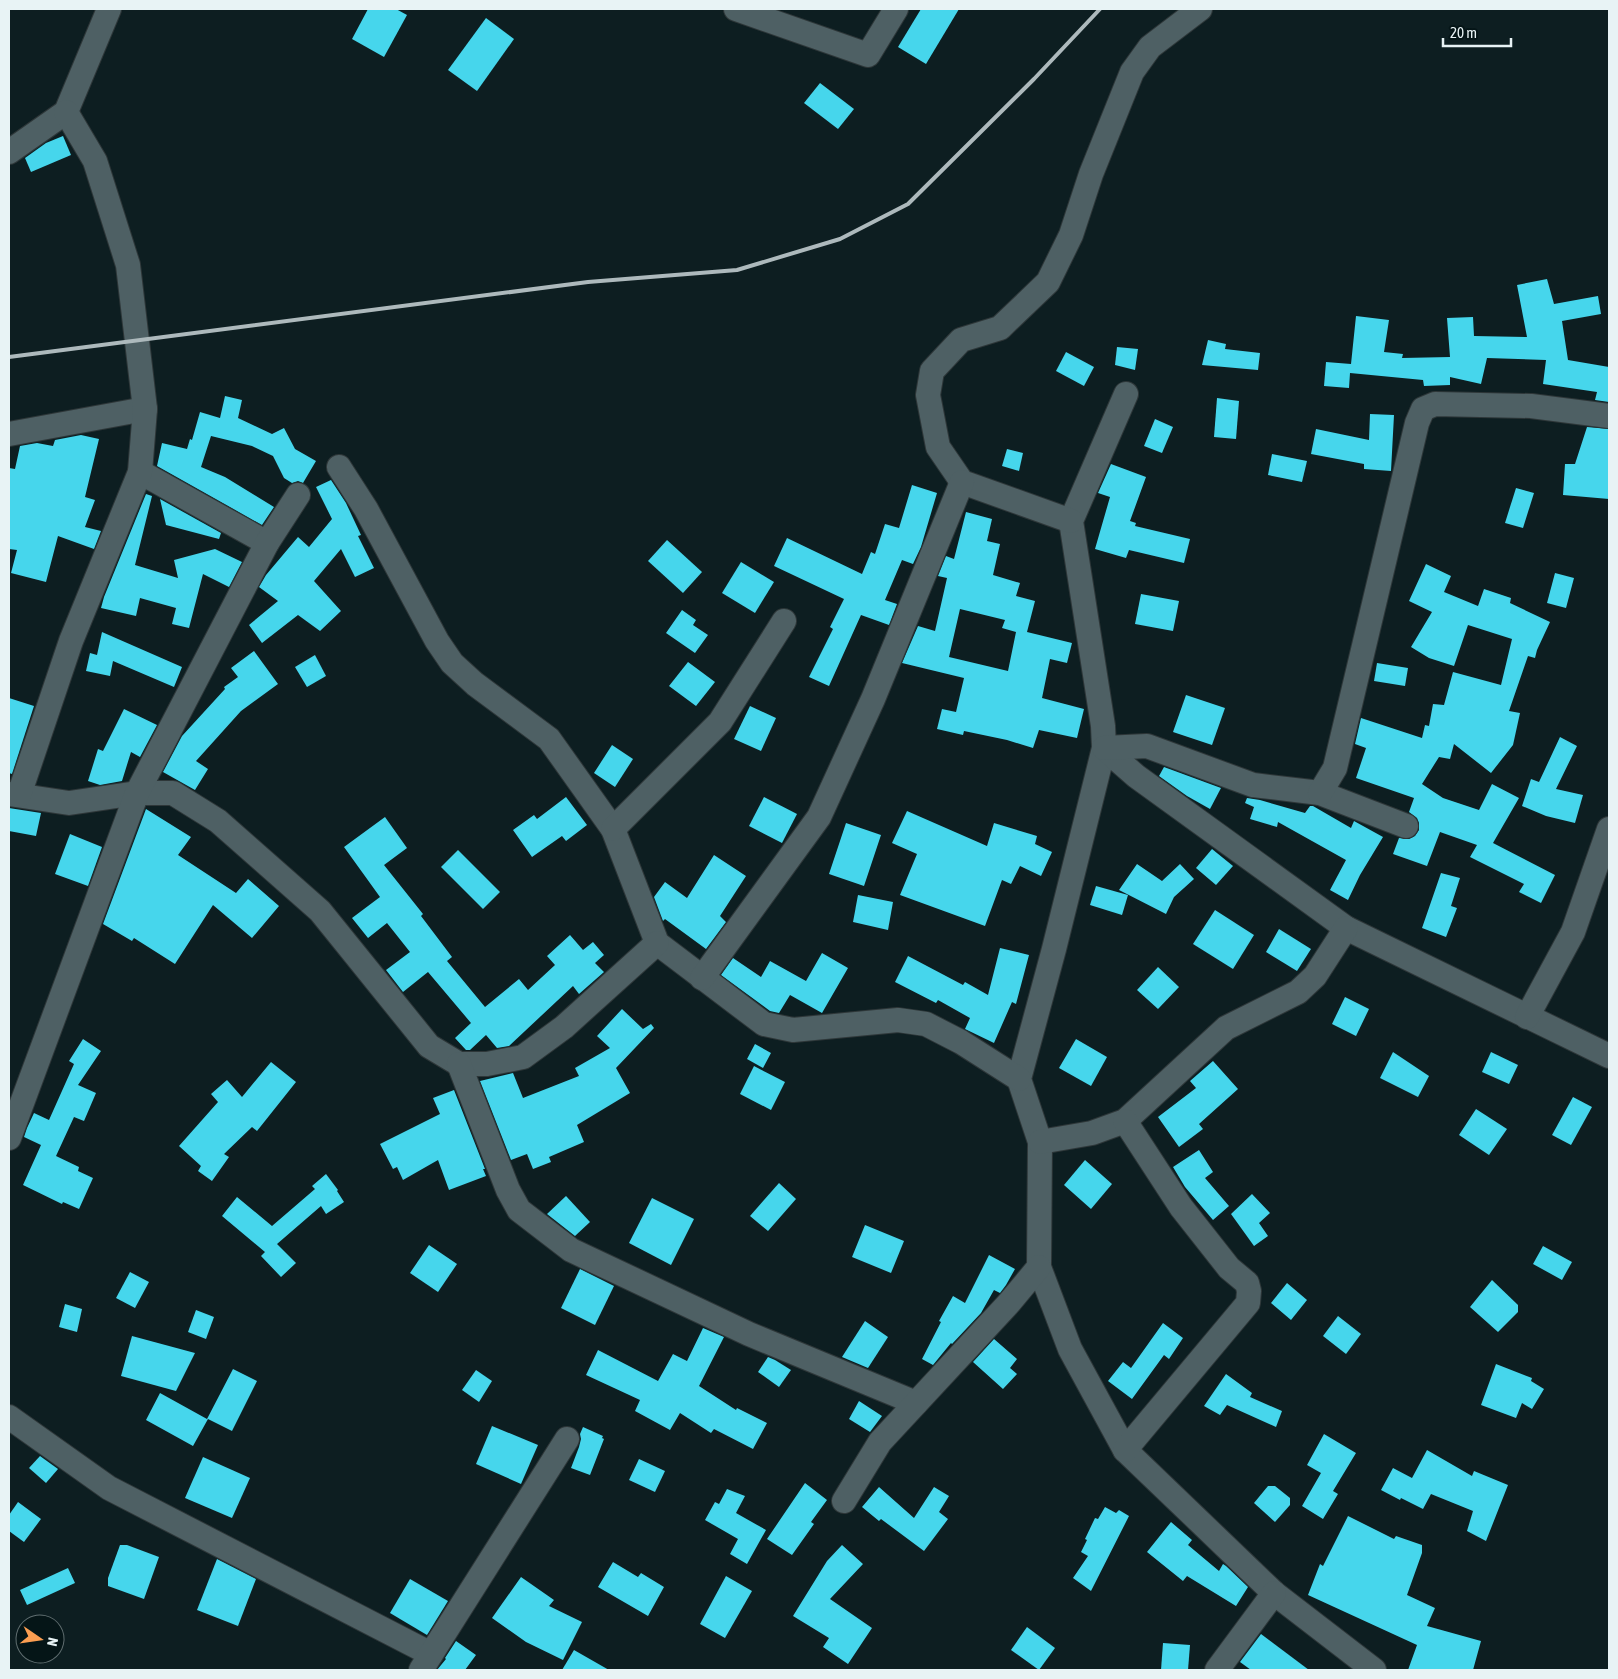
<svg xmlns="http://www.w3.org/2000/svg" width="1618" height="1679" viewBox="0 0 1618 1679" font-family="'Asap Condensed',sans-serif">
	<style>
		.building { fill: #46d6ec; fill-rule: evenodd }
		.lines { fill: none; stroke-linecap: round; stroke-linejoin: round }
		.minor-casing { stroke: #2e3739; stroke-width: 26 }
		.minor { stroke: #4e6064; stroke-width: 24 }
		.rail { stroke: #adb9bc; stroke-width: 4 }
	</style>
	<rect width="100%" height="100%" fill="#0d1e21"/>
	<!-- building -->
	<g class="building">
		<polygon points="368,9 396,9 407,15 384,57 352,39"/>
		<polygon points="921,9 959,9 926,64 898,47"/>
		<polygon points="486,18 514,39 477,91 448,70"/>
		<polygon points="820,83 854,109 838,129 804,103"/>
		<polygon points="63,136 71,155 31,172 25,158 46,143"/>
		<polygon points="1547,279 1554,304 1598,296 1601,314 1562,321 1568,360 1609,367 1609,402 1595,400 1597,392 1543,384 1546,360 1487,358 1481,384 1450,377 1450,385 1424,386 1423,380 1350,373 1349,388 1324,386 1326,362 1351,364 1356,316 1389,320 1384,352 1403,354 1402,358 1450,357 1447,318 1473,317 1474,336 1527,337 1517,285"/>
		<polygon points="1208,340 1226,344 1225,349 1260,353 1258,370 1202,365"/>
		<polygon points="1117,347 1138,349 1135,370 1115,365"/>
		<polygon points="1066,352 1094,367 1084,386 1056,371"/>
		<polygon points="225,396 242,400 238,418 272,434 284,428 295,449 316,461 303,483 298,481 292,483 284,478 273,456 252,446 211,436 201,467 225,477 274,507 262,525 157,466 162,443 187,449 190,439 192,440 200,412 220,418"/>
		<polygon points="1217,398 1239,401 1236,439 1214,437"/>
		<polygon points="1370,414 1394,415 1391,471 1364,469 1364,464 1311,454 1316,429 1369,440"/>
		<polygon points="1155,419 1173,427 1162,453 1144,446"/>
		<polygon points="1587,427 1609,429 1609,499 1563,495 1565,464 1575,464"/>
		<polygon points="81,435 99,439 85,497 95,500 85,527 101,531 94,549 58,536 46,582 11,573 17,550 9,549 9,468 15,469 20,446 37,443 53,446 55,440"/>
		<polygon points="1007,449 1023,453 1019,471 1002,466"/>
		<polygon points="1272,454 1307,461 1302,482 1268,475"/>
		<polygon points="1111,464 1146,477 1130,521 1136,523 1135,526 1190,539 1184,563 1129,550 1126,558 1095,549 1110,497 1098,493"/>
		<polygon points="331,480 346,503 361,535 358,536 374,568 355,577 341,549 314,581 341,611 320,631 298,615 262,643 249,625 278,601 259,587 266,575 298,537 309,547 332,519 316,487"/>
		<polygon points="912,485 937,493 921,547 913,564 902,560 885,600 897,604 889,625 861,615 829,686 809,677 833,629 830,627 844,599 774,566 787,538 862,574 871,552 875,554 885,524 899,528"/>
		<polygon points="1516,488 1534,493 1523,528 1505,523"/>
		<polygon points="146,494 152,496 135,565 178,578 174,560 215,549 242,562 229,587 203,574 189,628 172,624 176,608 140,598 136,616 101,608 104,597"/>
		<polygon points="160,499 221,533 219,539 166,525"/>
		<path d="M 966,512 L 992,519 L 987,541 L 1000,544 L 993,575 L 1020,583 L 1016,596 L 1035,601 L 1027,632 L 1072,643 L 1067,663 L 1050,659 L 1042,698 L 1084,709 L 1077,738 L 1039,730 L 1033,748 L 1007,740 L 964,731 L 963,735 L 937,729 L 942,709 L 956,712 L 964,678 L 902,663 L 918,626 L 935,631 L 947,578 L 938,576 L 946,556 L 954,559 ZM 960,609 L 1005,620 L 1002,628 L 1016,632 L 1008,671 L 949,657 Z"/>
		<polygon points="667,540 702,572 683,593 648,561"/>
		<polygon points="741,562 774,582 755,613 722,593"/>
		<polygon points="1426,564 1451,576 1444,592 1478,606 1484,589 1511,598 1510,603 1550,622 1537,650 1535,658 1528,656 1509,711 1520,713 1513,745 1491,773 1454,744 1450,759 1439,757 1422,784 1443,798 1479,810 1492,784 1519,798 1493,843 1555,875 1541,903 1519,892 1524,884 1470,857 1477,845 1440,832 1427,866 1393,854 1399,838 1409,839 1415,836 1419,830 1419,823 1417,818 1409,812 1414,798 1356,778 1366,748 1355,744 1361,718 1422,738 1425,725 1429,726 1433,704 1444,705 1453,672 1501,685 1512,639 1468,625 1454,666 1429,658 1411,647 1432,612 1409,601"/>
		<polygon points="1555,573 1574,578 1566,608 1547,603"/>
		<polygon points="1141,594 1179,601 1173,631 1135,624"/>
		<polygon points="682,610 696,620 693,625 708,635 695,653 666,633"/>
		<polygon points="102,632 182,667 174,687 113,661 110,676 86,671 90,653 97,655"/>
		<polygon points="254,651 278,684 241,711 196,761 208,769 195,790 163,772 182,736 225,689 224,687 238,677 231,668"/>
		<polygon points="315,655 326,676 307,687 295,667"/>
		<polygon points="688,662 715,682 696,706 669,686"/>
		<polygon points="1377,663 1408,668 1405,686 1374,681"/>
		<polygon points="1186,695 1225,708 1212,745 1173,732"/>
		<polygon points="9,698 34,706 12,774 9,773"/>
		<polygon points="750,706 776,718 761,751 734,739"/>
		<polygon points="124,709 157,725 140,757 131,752 122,781 100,785 88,781 98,749 103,751"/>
		<polygon points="1560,737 1577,746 1556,789 1583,795 1575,823 1546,816 1522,806 1531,779 1539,782"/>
		<polygon points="612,745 633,759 615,787 594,773"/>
		<polygon points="1164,767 1221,788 1210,809 1187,796 1159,776"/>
		<polygon points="566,797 587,825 566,841 562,836 532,857 513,830 534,815 537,819"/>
		<polygon points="764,797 797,814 782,843 749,826"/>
		<polygon points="1247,798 1260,800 1305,813 1310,806 1313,806 1351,828 1354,821 1383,837 1360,875 1348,900 1330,890 1346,860 1278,822 1277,827 1250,819 1254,807 1245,803"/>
		<polygon points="9,808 41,813 36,836 9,831"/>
		<polygon points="146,809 191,837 178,855 236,893 248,879 279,906 252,938 213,905 175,964 134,938 132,941 103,924"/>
		<polygon points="907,811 987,846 994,823 1037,836 1035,844 1052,852 1041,876 1020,866 1011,884 1002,880 985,926 900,895 917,854 892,843"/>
		<polygon points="385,817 407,848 384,865 423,914 421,916 452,957 447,961 485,1007 519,979 528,990 555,965 547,956 570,935 583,950 593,942 604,955 595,963 604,972 579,994 573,986 509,1046 497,1048 486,1035 470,1050 466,1050 455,1038 471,1023 428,972 403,992 386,970 410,952 387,923 368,938 352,918 380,897 344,847"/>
		<polygon points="846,823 881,835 864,886 829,874"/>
		<polygon points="70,834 102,847 88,886 55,874"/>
		<polygon points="1212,849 1233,866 1216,885 1196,868"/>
		<polygon points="458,850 500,892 483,909 441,867"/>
		<polygon points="714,855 746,876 720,916 726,922 706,949 665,919 663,921 654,897 665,882 687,898"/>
		<polygon points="1137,864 1162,881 1180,864 1194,879 1174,897 1166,914 1119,890"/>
		<polygon points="1441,873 1460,878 1451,906 1457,908 1446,937 1422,928"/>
		<polygon points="1096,886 1128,895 1122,915 1090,905"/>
		<polygon points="858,895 893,902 888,930 853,922"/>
		<polygon points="1215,910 1254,935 1233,969 1193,944"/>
		<polygon points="1279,929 1311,949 1297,971 1266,952"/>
		<polygon points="1000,948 1029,955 1016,1004 1012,1002 994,1043 965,1029 970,1018 938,1000 936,1003 895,982 908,956 963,985 965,982 988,995"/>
		<polygon points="822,953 848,968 822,1013 790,995 779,1013 770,1011 721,975 733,958 761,977 770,961 806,981"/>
		<polygon points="1158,967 1179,987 1158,1009 1137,990"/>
		<polygon points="1345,997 1369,1009 1356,1036 1332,1024"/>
		<polygon points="622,1009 643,1029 651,1024 654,1028 616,1068 630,1093 577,1125 584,1142 549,1157 551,1162 533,1169 527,1154 511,1160 480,1081 513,1073 523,1098 579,1076 575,1068 610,1048 597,1036"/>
		<polygon points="83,1039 101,1051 78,1085 96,1093 84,1121 74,1117 56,1156 79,1167 78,1171 93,1178 79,1209 63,1202 62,1204 23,1185 41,1145 24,1137 27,1128 34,1113 49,1120 74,1064 69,1061"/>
		<polygon points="1076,1039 1107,1057 1091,1086 1059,1068"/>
		<polygon points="755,1044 771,1053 763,1068 747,1059"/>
		<polygon points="1393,1052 1429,1076 1418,1097 1380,1078"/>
		<polygon points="1491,1052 1518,1065 1509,1084 1482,1072"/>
		<polygon points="1213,1061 1238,1089 1199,1124 1203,1129 1179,1147 1158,1117 1196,1088 1190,1081"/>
		<polygon points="271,1062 296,1082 257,1131 252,1127 224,1154 229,1157 212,1181 198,1171 201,1166 179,1146 218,1102 211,1094 227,1080 242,1097"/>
		<polygon points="754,1066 785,1082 771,1110 740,1094"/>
		<polygon points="454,1090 485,1169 483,1169 486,1176 449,1190 438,1160 403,1180 397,1167 393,1169 380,1144 440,1114 433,1098"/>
		<polygon points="1573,1097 1592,1107 1571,1145 1552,1135"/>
		<polygon points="1476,1109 1507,1129 1489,1155 1459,1135"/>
		<polygon points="1199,1150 1213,1172 1205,1178 1229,1206 1213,1220 1185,1187 1173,1167"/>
		<polygon points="1085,1160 1112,1184 1091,1209 1064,1185"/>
		<polygon points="326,1174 338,1190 337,1191 344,1202 326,1214 321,1206 277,1244 296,1263 281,1277 261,1256 265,1252 222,1216 237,1197 272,1226 315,1189 312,1186"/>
		<polygon points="779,1183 796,1199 768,1231 750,1216"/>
		<polygon points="1252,1194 1270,1213 1259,1223 1268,1236 1254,1246 1231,1214"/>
		<polygon points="566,1196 590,1222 575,1236 547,1214"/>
		<polygon points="652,1198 694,1219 671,1265 629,1243"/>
		<polygon points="865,1225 904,1241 891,1273 852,1257"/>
		<polygon points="429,1245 457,1264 438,1292 410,1273"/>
		<polygon points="1543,1246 1572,1262 1562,1280 1533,1264"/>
		<polygon points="989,1255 1015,1269 1006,1285 1000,1293 994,1290 981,1313 952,1344 951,1343 933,1365 922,1359 941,1322 939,1321 953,1296 965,1303"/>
		<polygon points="580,1269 614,1286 595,1325 561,1308"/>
		<polygon points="130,1272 149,1282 135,1308 116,1298"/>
		<polygon points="1492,1280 1518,1305 1518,1312 1498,1332 1470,1307"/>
		<polygon points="1287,1283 1307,1300 1291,1320 1271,1303"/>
		<polygon points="65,1304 82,1309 77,1332 59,1327"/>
		<polygon points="196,1310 214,1317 206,1339 188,1332"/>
		<polygon points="1338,1316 1361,1334 1346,1354 1323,1336"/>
		<polygon points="865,1321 888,1337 868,1368 842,1357"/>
		<polygon points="1163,1323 1183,1338 1169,1359 1164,1355 1132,1399 1108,1381 1123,1362 1131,1368"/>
		<polygon points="703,1328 724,1337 699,1386 736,1410 737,1408 767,1423 753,1449 714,1429 711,1433 680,1413 670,1430 635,1411 640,1400 586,1375 598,1350 658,1381 673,1354 687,1361"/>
		<polygon points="132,1336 195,1353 176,1391 121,1376"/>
		<polygon points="994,1339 1017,1359 1010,1368 1017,1374 1003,1389 973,1362"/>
		<polygon points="768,1357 775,1360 791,1370 779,1387 758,1372"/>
		<polygon points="1496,1364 1532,1378 1531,1381 1544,1389 1532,1409 1522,1403 1516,1418 1481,1405"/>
		<polygon points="233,1369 257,1381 232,1431 208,1419 193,1446 146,1420 160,1393 207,1419"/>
		<polygon points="476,1370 492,1381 479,1402 462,1390"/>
		<polygon points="1226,1374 1252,1393 1250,1397 1282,1411 1276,1427 1227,1405 1220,1415 1204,1406"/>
		<polygon points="859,1401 882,1416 870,1432 849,1419"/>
		<polygon points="492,1426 538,1445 521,1484 476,1464"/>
		<polygon points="583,1427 603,1436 602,1438 604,1439 590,1475 571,1468 579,1447 581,1439 580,1434"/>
		<polygon points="1324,1434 1356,1453 1333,1491 1338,1494 1323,1519 1302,1506 1321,1473 1307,1465"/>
		<polygon points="1427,1450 1472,1476 1474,1471 1508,1485 1486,1541 1467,1531 1473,1511 1431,1494 1423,1509 1401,1498 1400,1500 1381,1490 1393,1468 1412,1478"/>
		<polygon points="40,1456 58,1469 46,1483 29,1468"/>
		<polygon points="203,1457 250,1478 232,1518 185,1498"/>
		<polygon points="639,1459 665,1471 655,1492 629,1480"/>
		<polygon points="805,1483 827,1500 811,1522 814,1524 792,1555 767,1539"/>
		<polygon points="1268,1486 1275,1486 1290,1498 1290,1505 1275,1522 1254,1503"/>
		<polygon points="879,1487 914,1518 934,1487 949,1496 939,1512 948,1519 924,1551 881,1519 879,1521 862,1507"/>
		<polygon points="727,1489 745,1496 736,1513 766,1530 747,1564 730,1554 738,1539 705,1520 715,1502 719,1504"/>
		<polygon points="18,1502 41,1519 24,1542 9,1531 9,1515"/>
		<polygon points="1105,1507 1116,1513 1119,1510 1129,1516 1091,1591 1073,1578 1088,1556 1081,1552 1087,1540 1085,1539 1095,1518 1098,1519"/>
		<polygon points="1348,1516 1394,1539 1396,1536 1422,1545 1422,1553 1407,1595 1435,1608 1427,1626 1481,1641 1473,1670 1408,1670 1417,1645 1308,1595 1320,1564 1323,1566"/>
		<polygon points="1171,1522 1192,1540 1188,1545 1219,1571 1223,1564 1226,1566 1248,1587 1236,1606 1187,1576 1183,1581 1147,1552"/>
		<polygon points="120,1545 127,1545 159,1557 144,1599 108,1586 108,1578"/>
		<polygon points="842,1545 863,1564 830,1599 872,1628 848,1664 823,1647 829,1638 793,1616 827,1561"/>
		<polygon points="217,1559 256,1579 238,1626 197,1610"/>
		<polygon points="613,1562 638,1577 641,1573 664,1587 648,1616 598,1587"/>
		<polygon points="68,1568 75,1583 27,1605 20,1590"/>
		<polygon points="726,1576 752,1591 725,1638 700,1624"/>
		<polygon points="521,1577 554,1600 549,1606 582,1622 563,1660 526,1642 492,1618"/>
		<polygon points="410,1579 448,1601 427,1635 390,1613"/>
		<polygon points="1027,1627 1055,1648 1039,1670 1011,1650"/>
		<polygon points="1261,1634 1309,1670 1251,1670 1240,1662"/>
		<polygon points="456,1641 476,1655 465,1670 437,1670 446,1659 445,1658"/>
		<polygon points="1163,1643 1190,1645 1188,1670 1161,1670"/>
		<polygon points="574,1650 609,1670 562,1670"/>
	</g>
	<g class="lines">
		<defs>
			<g id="minor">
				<polyline points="736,9 868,55 896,9"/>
				<polyline points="9,152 66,112 109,9"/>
				<polyline points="1126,394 1071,521 1103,726 1104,748 1054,949 1019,1079 1040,1142 1039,1267 1070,1349 1125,1450 1274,1593 1374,1670"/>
				<polyline points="9,434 145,409"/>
				<polyline points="339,467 366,509 437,641 452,663 475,684 549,739 613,829 657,943 764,1024 793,1030 898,1020 926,1024 961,1042 1019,1079"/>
				<polyline points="140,472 267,543"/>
				<polyline points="1071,521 962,482 938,447 928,395 932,371 961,340 1000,328 1048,282 1071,235 1091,174 1132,72 1150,47 1200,9"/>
				<polyline points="1104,748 1136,776 1346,928 1609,1056"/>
				<polyline points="1104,748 1147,746 1253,785 1320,793 1406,826"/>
				<polyline points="1320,793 1335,768 1417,423 1423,409 1435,404 1531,406 1609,416"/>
				<polyline points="9,794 69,803 137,793 173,793 218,821 320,911 429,1046 459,1064 487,1064 523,1057 564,1027 657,943"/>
				<polyline points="19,795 71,641 140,472 145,409 128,265 95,161 66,112"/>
				<polyline points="613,829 720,722 784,621"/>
				<polyline points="702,978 819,817 873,699 962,482"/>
				<polyline points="1527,1017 1573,932 1609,829"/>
				<polyline points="459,1064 508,1190 519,1210 571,1250 749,1334 916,1403"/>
				<polyline points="9,1138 137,793 267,543 298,495"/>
				<polyline points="1040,1142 1092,1133 1125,1121 1226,1028 1298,992 1315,976 1346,928"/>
				<polyline points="9,1417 109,1488 431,1654"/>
				<polyline points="1125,1450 1248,1303 1249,1291 1247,1283 1229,1268 1181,1207 1125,1121"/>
				<polyline points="844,1501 880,1442 1009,1303 1039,1267"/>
				<polyline points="421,1670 567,1439"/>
				<polyline points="1217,1670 1274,1593"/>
			</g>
		</defs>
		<!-- minor casing -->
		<use href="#minor" class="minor-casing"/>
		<!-- minor -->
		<use href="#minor" class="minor"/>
		<!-- rail -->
		<polyline class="rail" points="9,357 588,282 737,270 840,239 908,204 1034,79 1100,9"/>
	</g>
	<!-- border -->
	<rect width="1618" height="1679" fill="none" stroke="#e8f3f5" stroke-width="20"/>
	<!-- north arrow -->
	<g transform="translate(40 1639) rotate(103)"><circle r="24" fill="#051517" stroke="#606e70"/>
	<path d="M0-4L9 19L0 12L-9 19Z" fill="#fb9e52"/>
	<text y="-8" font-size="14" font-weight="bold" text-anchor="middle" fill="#e8f3f5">N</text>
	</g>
	<!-- scale -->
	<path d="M1443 38v8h68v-8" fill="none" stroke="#e8f3f5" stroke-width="2.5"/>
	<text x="1450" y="38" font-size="15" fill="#e8f3f5" stroke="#051517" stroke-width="4" paint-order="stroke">20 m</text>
</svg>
